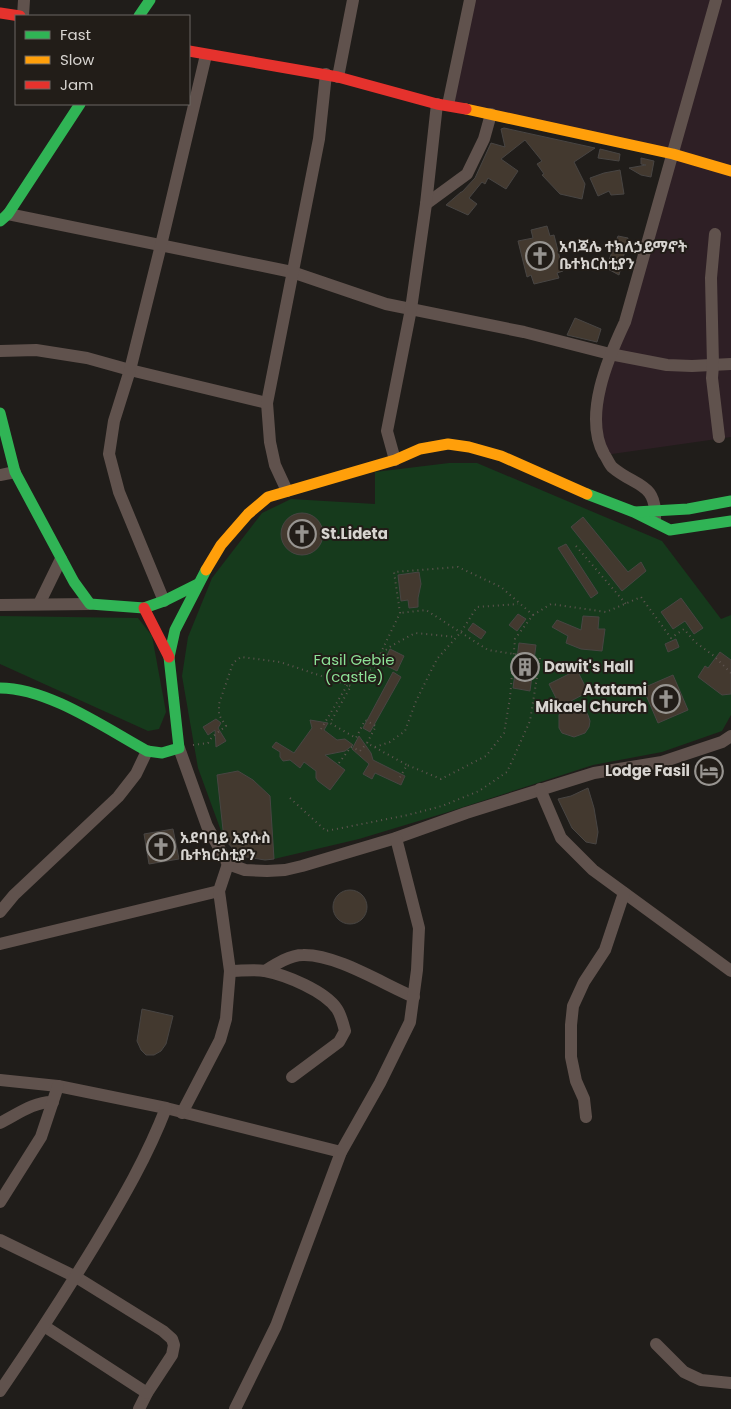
<svg xmlns="http://www.w3.org/2000/svg" width="731" height="1409" viewBox="0 0 731 1409" font-family="Poppins,'Noto Sans Ethiopic',sans-serif">
	<style>
		.commercial { fill: #2e1f25 }
		.green { fill: #163a1c }
		.building { fill: #43392f; stroke: #484543 }
		.lines { fill: none; stroke-linecap: round; stroke-linejoin: round }
		.path { stroke: #605551; stroke-width: 2; stroke-dasharray: 1 4; stroke-linecap: butt }
		.street { stroke: #60524d; stroke-width: 12 }
		.fast { stroke: #30b455; stroke-width: 11 }
		.slow { stroke: #ff9f0a; stroke-width: 11 }
		.jam { stroke: #e5322d; stroke-width: 11 }
		.labels { text-anchor: middle; stroke-width: 4; stroke-linejoin: round; paint-order: stroke }
		.poi-label { font-size: 15px; font-weight: bold; fill: #d7d4d0; stroke: #221d18; text-anchor: start }
		.park-label { font-size: 15px; fill: #8ce196; stroke: #221d18 }
	</style>
	<rect width="100%" height="100%" fill="#201d1a"/>
	<!-- commercial -->
	<polygon class="commercial" points="470,0 731,0 731,437 605,455 597,402 673,154 448,105"/>
	<!-- green -->
	<g class="green">
		<polygon points="449,463 477,463 662,541 721,619 731,615 731,715 722,731 662,752 593,765 445,813 359,839 274,859 265,860 224,839 198,768 182,676 188,637 212,578 262,513 291,499 375,504 375,472"/>
		<polygon points="0,616 138,618 152,636 166,712 159,729 148,731 0,664"/>
	</g>
	<!-- building -->
	<g class="building">
		<polygon points="504,128 595,148 574,162 585,184 582,199 560,194 542,175 544,174 537,164 542,161 525,140 501,159 518,171 506,189 488,178 485,184 482,182 469,198 477,204 468,215 446,205 461,192 462,192 475,178 491,143 505,147 501,129"/>
		<polygon points="600,149 620,154 619,161 598,158"/>
		<polygon points="641,158 654,161 651,177 641,175 629,168 646,165 641,164"/>
		<polygon points="620,170 624,194 611,195 609,191 598,196 590,178 604,173"/>
		<polygon points="547,226 550,236 554,235 563,271 557,273 559,278 534,284 531,275 527,277 518,241 533,238 531,230"/>
		<polygon points="618,236 628,238 619,275 606,268"/>
		<polygon points="575,318 601,329 597,342 567,335"/>
		<circle cx="302" cy="534" r="21"/>
		<polygon points="583,517 628,572 641,562 646,571 622,591 571,527"/>
		<polygon points="566,544 598,593 591,598 558,548"/>
		<polygon points="419,572 421,584 418,598 418,607 409,608 408,600 401,601 398,575"/>
		<polygon points="681,598 703,628 694,634 685,621 673,629 661,612"/>
		<polygon points="518,614 526,619 517,631 509,625"/>
		<polygon points="583,616 599,617 598,629 605,629 602,651 581,649 566,643 568,636 552,627 557,620 581,630"/>
		<polygon points="473,623 486,632 481,639 468,630"/>
		<polygon points="676,639 679,647 668,652 665,644"/>
		<polygon points="519,643 536,645 530,691 513,688"/>
		<polygon points="390,649 404,656 397,671 383,664"/>
		<polygon points="720,652 731,660 731,694 722,695 698,677 705,666 708,668"/>
		<polygon points="577,670 588,692 571,701 585,710 588,715 590,721 589,727 585,733 574,737 562,733 559,728 559,715 562,710 549,684"/>
		<polygon points="393,672 401,677 370,732 363,728"/>
		<polygon points="673,675 688,710 658,723 643,688"/>
		<polygon points="216,719 221,723 218,728 226,741 216,747 215,730 208,735 203,727"/>
		<polygon points="310,720 328,723 324,730 337,740 345,739 353,745 345,751 325,755 345,770 330,790 318,781 316,778 316,771 304,762 300,768 290,760 283,761 280,757 280,752 272,747 276,742 294,753 312,728"/>
		<polygon points="359,736 371,753 373,760 405,776 401,785 375,773 372,779 363,774 369,764 352,749"/>
		<polygon points="238,771 253,780 270,796 274,859 265,860 240,856 224,839 217,775"/>
		<polygon points="588,788 594,808 598,832 596,844 586,842 572,828 558,799 571,796"/>
		<polygon points="173,829 179,859 149,864 144,834"/>
		<circle cx="350" cy="907" r="17"/>
		<polygon points="142,1009 173,1016 166,1044 161,1051 154,1055 146,1055 141,1050 137,1041"/>
	</g>
	<g class="lines">
		<!-- path -->
		<g class="path">
			<polyline points="576,546 626,604"/>
			<polyline points="533,615 551,604 606,612 641,597 671,638 684,629 695,642 714,656 731,673"/>
			<polyline points="382,653 391,646 415,633 456,637"/>
			<polyline points="331,678 373,669 400,613 394,572 458,567 501,587 533,615 515,639 510,698 504,733 486,756 441,779 407,765"/>
			<polyline points="321,729 348,684"/>
			<polyline points="193,745 208,743 212,737 226,726 219,715 219,704 233,663 241,657 280,662 351,686 330,723 356,738 365,720 376,726 367,743 407,765 399,779"/>
			<polyline points="375,747 390,742 405,731 416,701 437,659 461,632 477,607 518,604"/>
			<polyline points="339,763 351,747 360,751 367,743"/>
			<polyline points="290,798 326,831 408,815 442,806 479,791 507,772 530,721 540,658 488,650 426,610 400,613"/>
		</g>
		<!-- street -->
		<g class="street">
			<polyline points="23,16 24,0"/>
			<polyline points="338,77 353,0"/>
			<polyline points="448,105 470,0"/>
			<polyline points="426,204 467,174 484,139 491,114"/>
			<polyline points="8,214 292,272 386,304 524,332 610,354 667,365 692,366 731,364"/>
			<polyline points="715,234 711,278 713,365 712,378 719,437"/>
			<polyline points="0,351 36,350 87,358 130,370 267,403"/>
			<polyline points="395,460 387,431 411,309 426,204 437,104"/>
			<polyline points="0,475 15,472"/>
			<polyline points="287,491 275,465 270,442 267,403 319,139 326,74"/>
			<path d="M 655,519 C 657,482 635,487 612,467 C 609,464 607,458 604,454 C 583,416 608,358 625,322 L 716,0"/>
			<polyline points="164,601 119,492 109,454 114,421 130,370 161,245 206,55"/>
			<polyline points="39,604 61,559"/>
			<polyline points="0,605 90,604"/>
			<polyline points="179,748 207,826 228,864 245,870 267,871 285,870 302,866 396,838 466,813 594,773 662,762 722,742 731,736"/>
			<polyline points="540,789 561,838 593,870 731,971"/>
			<polyline points="0,912 14,895 118,797 136,774 147,751"/>
			<polyline points="0,944 219,891"/>
			<path d="M 230,971 C 241,971 254,969 265,971 C 286,975 325,991 337,1009 C 341,1015 343,1023 345,1031 L 339,1042 L 292,1077"/>
			<path d="M 265,971 C 276,964 290,955 303,955 C 336,954 383,984 414,997"/>
			<polyline points="0,1080 58,1086 166,1108 341,1152"/>
			<polyline points="182,1113 220,1040 226,1019 230,971 219,891 228,864"/>
			<polyline points="586,1117 584,1099 576,1081 571,1057 571,1025 573,1006 584,982 605,950 624,893"/>
			<path d="M 0,1123 C 16,1115 35,1101 53,1102"/>
			<polyline points="0,1202 41,1137 58,1086"/>
			<polyline points="0,1240 76,1277 163,1331 172,1339 174,1345 172,1355 147,1393 139,1409"/>
			<polyline points="44,1326 147,1393"/>
			<polyline points="656,1344 684,1372 701,1380 731,1383"/>
			<path d="M 0,1391 C 33,1343 65,1294 96,1243 C 123,1198 147,1157 166,1108"/>
			<polyline points="235,1409 276,1326 341,1152 380,1083 410,1022 417,970 419,928 396,838"/>
		</g>
		<!-- fast -->
		<g class="fast">
			<polyline points="139,16 150,0"/>
			<polyline points="0,221 8,214 80,104"/>
			<polyline points="0,413 15,472 74,582 90,604 144,608 164,601 198,584"/>
			<polyline points="587,494 634,512 670,530 731,521"/>
			<polyline points="635,512 688,509 731,501"/>
			<path d="M 0,688 C 48,688 105,728 147,751 L 162,753 L 179,748 L 169,657 L 175,630 L 206,570"/>
		</g>
		<!-- slow -->
		<g class="slow">
			<polyline points="466,109 673,154 731,171"/>
			<polyline points="206,570 221,545 248,514 268,497 395,460 420,449 448,444 469,447 501,456 587,494"/>
		</g>
		<!-- jam -->
		<g class="jam">
			<polyline points="0,13 20,16"/>
			<polyline points="189,51 338,77 437,104 466,109"/>
			<polyline points="144,608 169,657"/>
		</g>
	</g>
	<!-- icons -->
	<defs>
		<symbol id="church-ring" viewBox="-11 -11 22 22"><circle r="9.5" fill="#221d18" stroke="#979490" stroke-width="1.5"/><path d="M-1.2-6h2.4v3.5h3.3v2.4h-3.3V6h-2.4V-.1h-3.3v-2.4h3.3Z" fill="#979490"/></symbol>
		<symbol id="building-ring" viewBox="-11 -11 22 22"><circle r="9.5" fill="#221d18" stroke="#979490" stroke-width="1.5"/><path d="M-4-6H4V6H1V3H-1V6H-4ZM-2.5-4.3h1.7v1.8h-1.7ZM.8-4.3h1.7v1.8H.8ZM-2.5-1h1.7V.8h-1.7ZM.8-1h1.7V.8H.8Z" fill="#979490"/></symbol>
		<symbol id="hotel-ring" viewBox="-11 -11 22 22"><circle r="9.5" fill="#221d18" stroke="#979490" stroke-width="1.5"/><path d="M-6-4.5h1.5V1H6V5H4.5V3h-9V5H-6ZM-4 0a1.8 1.8 0 1 1 3.6 0ZM.5 0V-2.5h3Q6-2.5 6 0Z" fill="#979490"/></symbol>
	</defs>
	<g fill-rule="evenodd">
		<use href="#church-ring" x="524" y="240" width="32" height="32"/>
		<use href="#church-ring" x="286" y="518" width="32" height="32"/>
		<use href="#building-ring" x="509" y="651" width="32" height="32"/>
		<use href="#church-ring" x="650" y="683" width="32" height="32"/>
		<use href="#hotel-ring" x="693" y="755" width="32" height="32"/>
		<use href="#church-ring" x="145" y="831" width="32" height="32"/>
	</g>
	<g class="labels">
		<!-- poi labels -->
		<g class="poi-label">
			<text x="559" y="252">አባጃሌ ተክለኃይማኖት<tspan x="559" dy="17">ቤተክርስቲያን</tspan></text>
			<text x="321" y="539">St.Lideta</text>
			<text x="544" y="672">Dawit's Hall</text>
			<text x="647" y="695" text-anchor="end">Atatami<tspan x="647" dy="17">Mikael Church</tspan></text>
			<text x="690" y="776" text-anchor="end">Lodge Fasil</text>
			<text x="180" y="843">አደባባይ ኢየሱስ<tspan x="180" dy="17">ቤተክርስቲያን</tspan></text>
		</g>
		<!-- park labels -->
		<g class="park-label">
			<text x="354" y="665">Fasil Gebie<tspan x="354" dy="17">(castle)</tspan></text>
		</g>
	</g>
	<!-- legend -->
	<rect x="15" y="15" width="175" height="90" fill="#221d18" stroke="#6a6662"/>
	<rect x="25" y="31" width="25" height="8" fill="#30b455" stroke="#6a6662"/>
	<text x="60" y="40" font-size="15" fill="#d7d4d0">Fast</text>
	<rect x="25" y="56" width="25" height="8" fill="#ff9f0a" stroke="#6a6662"/>
	<text x="60" y="65" font-size="15" fill="#d7d4d0">Slow</text>
	<rect x="25" y="81" width="25" height="8" fill="#e5322d" stroke="#6a6662"/>
	<text x="60" y="90" font-size="15" fill="#d7d4d0">Jam</text>
</svg>
